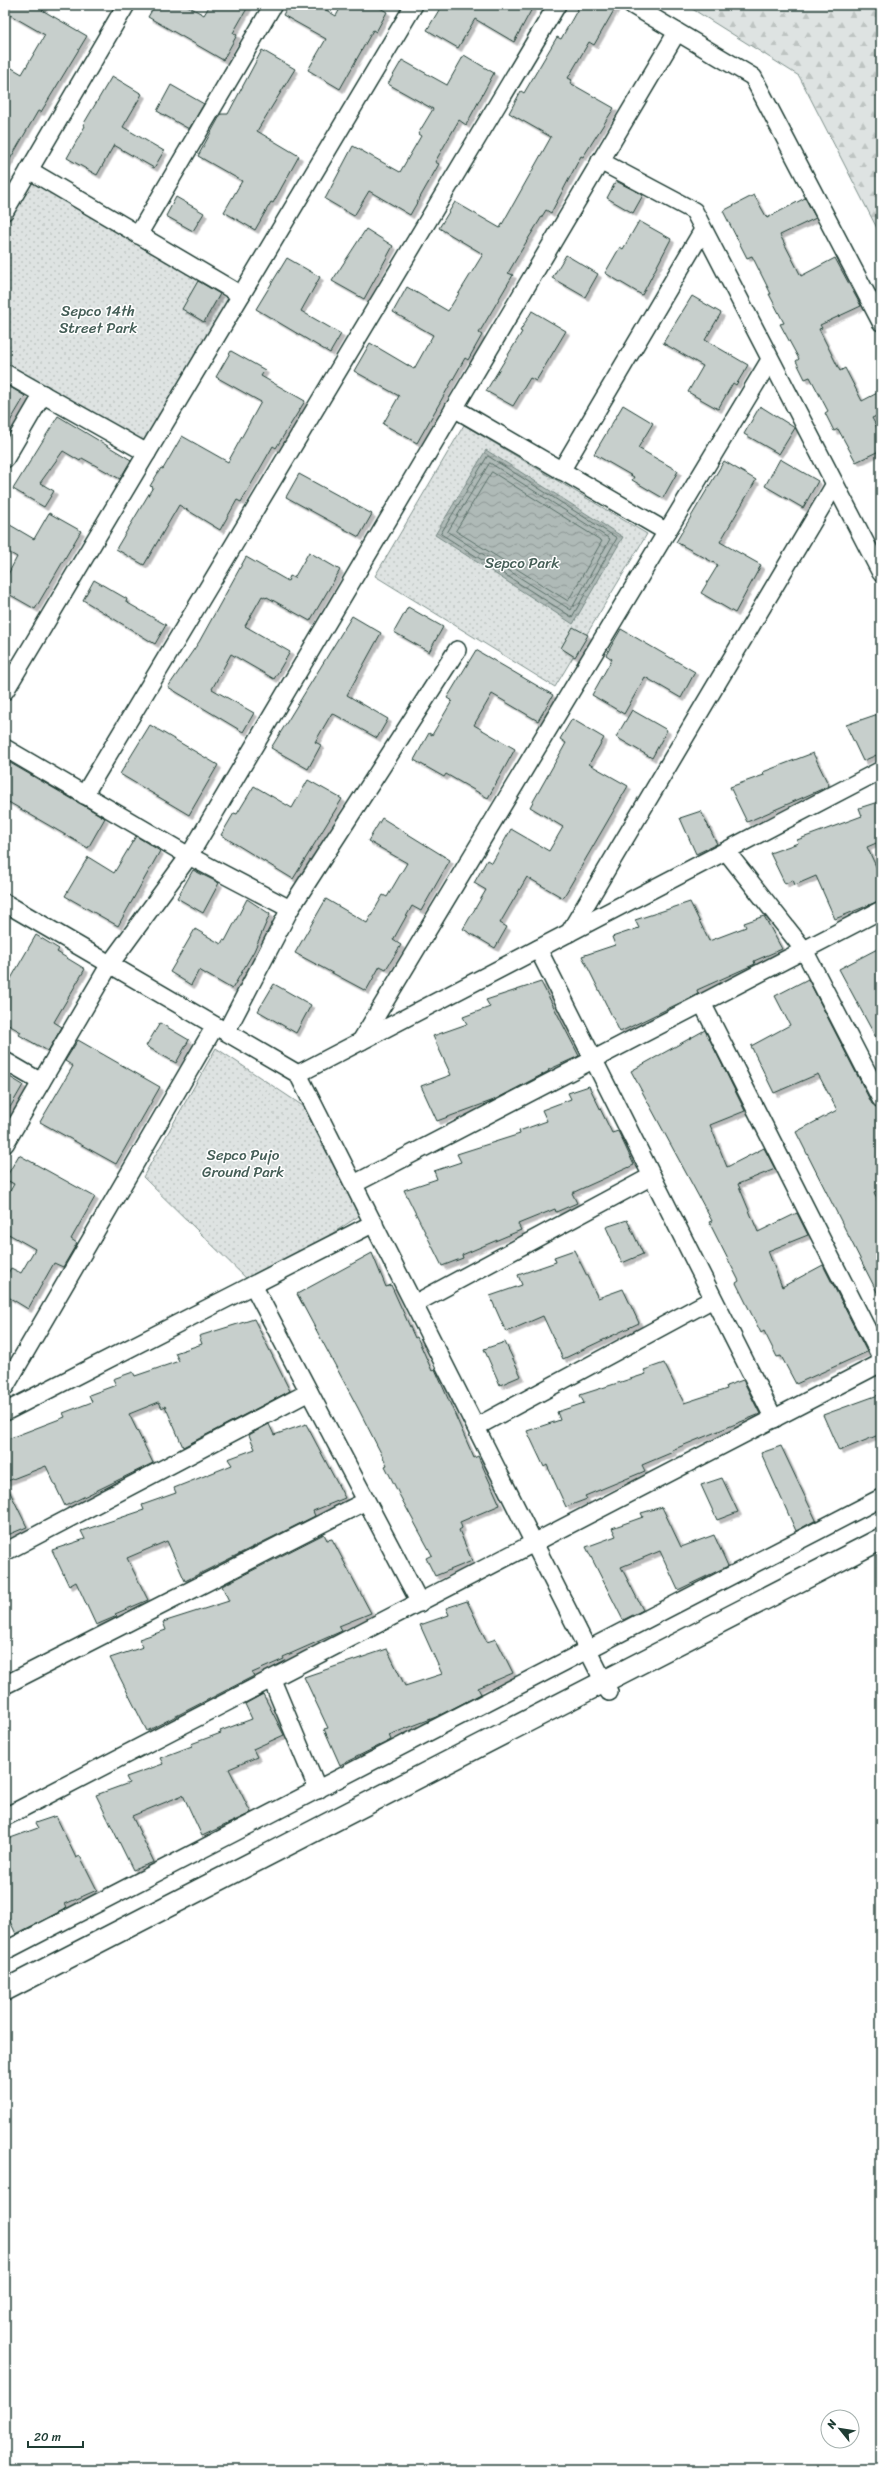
<svg xmlns="http://www.w3.org/2000/svg" width="886" height="2475" viewBox="0 0 886 2475" font-family="Sriracha,sans-serif">
	<style>
		.forest { fill: url(#forest-firs); stroke: #7e908b }
		.park { fill: url(#park-dots); stroke: #7e908b }
		.water { fill: url(#water-waves); stroke: #758883 }
		.lines { fill: none; stroke-linecap: round; stroke-linejoin: round }
		.shore { stroke: #596f68; stroke-width: 1 }
		.building { fill: #c7cfcc; stroke: #1f3d34; filter: url(#shadow) }
		.minor-casing { stroke: #1f3d34; stroke-width: 20 }
		.tertiary-casing { stroke: #1f3d34; stroke-width: 24 }
		.minor { stroke: #fff; stroke-width: 17 }
		.tertiary { stroke: #fff; stroke-width: 21 }
		.labels { text-anchor: middle; stroke-width: 3; stroke-linejoin: round; paint-order: stroke }
		.park-label { font-size: 15px; fill: #455e57; stroke: #fff }
	</style>
	<defs>
		<pattern id="forest-firs" width="22" height="20" patternUnits="userSpaceOnUse"><rect width="22" height="20" fill="#dee3e2"/><path d="M5 1l3.5 6h-7zM16 11l3.5 6h-7z" fill="#bec4c2"/></pattern>
		<pattern id="park-dots" width="8" height="8" patternUnits="userSpaceOnUse"><rect width="8" height="8" fill="#dee3e2"/><path d="M2 2h.1M6 6h.1" fill="none" stroke="#bec4c2" stroke-width="1.8" stroke-linecap="round"/></pattern>
		<pattern id="water-waves" width="16" height="10" patternUnits="userSpaceOnUse"><rect width="16" height="10" fill="#afbab7"/><path d="M0 5q4-4 8 0t8 0" fill="none" stroke="#8e9896"/></pattern>
		<filter id="shadow"><feDropShadow dx="3.5" dy="3.5" stdDeviation="0" flood-color="#0004"/></filter>
	</defs>
	<rect width="100%" height="100%" fill="#fff"/>
	<filter id="ink" filterUnits="userSpaceOnUse"><feTurbulence type="fractalNoise" baseFrequency=".025" numOctaves="2"/><feDisplacementMap in="SourceGraphic" scale="8" xChannelSelector="R" yChannelSelector="G"/><feConvolveMatrix kernelMatrix="1 2 1 2 8 2 1 2 1" color-interpolation-filters="sRGB"/></filter>
	<g filter="url(#ink)">
		<!-- forest -->
		<polygon class="forest" points="686,5 881,5 881,236 799,76"/>
		<!-- park -->
		<g class="park">
			<polygon points="33,179 231,297 145,446 5,367 5,227"/>
			<polygon points="464,425 647,534 555,687 375,576"/>
			<polygon points="216,1048 303,1106 359,1216 253,1285 143,1177"/>
		</g>
		<!-- water -->
		<polygon class="water" points="486,450 623,537 573,624 435,535"/>
		<g class="lines">
			<!-- shore -->
			<g class="shore">
				<polygon points="488,456 617,538 572,617 441,534"/>
				<polygon points="490,463 610,539 571,610 448,532"/>
				<polygon points="492,472 602,541 568,601 456,531"/>
			</g>
		</g>
		<!-- building -->
		<g class="building">
			<polygon points="5,5 44,5 42,10 87,36 41,112 38,111 5,168 5,64 22,74 45,35 5,12"/>
			<polygon points="155,5 186,5 204,15 210,5 249,5 233,33 237,35 223,60 148,17"/>
			<polygon points="288,5 318,5 336,16 342,5 375,5 387,12 376,32 373,30 340,89 308,70 326,39 283,15"/>
			<polygon points="442,5 534,5 514,42 475,19 458,48 427,30"/>
			<polygon points="580,5 617,5 594,45 589,42 568,78 572,80 570,83 614,108 583,157 581,156 551,213 546,210 528,239 508,273 513,275 479,333 482,335 468,360 465,358 417,443 383,424 399,396 354,371 370,343 414,369 433,335 393,312 407,287 448,311 483,254 439,228 455,202 500,228 551,137 509,113 521,91 524,93 557,37 561,39"/>
			<polygon points="262,50 295,69 257,131 299,156 273,203 271,202 255,230 224,212 242,181 198,156 221,114 228,114"/>
			<polygon points="464,55 494,73 466,125 459,120 435,162 439,164 410,215 369,191 354,216 325,199 353,146 400,172 421,136 418,134 433,109 388,84 402,60 447,85"/>
			<polygon points="112,76 142,94 123,127 164,151 154,168 114,145 97,175 67,158 85,126 83,125"/>
			<polygon points="171,85 204,104 189,129 157,111"/>
			<polygon points="616,181 643,195 633,213 607,198"/>
			<polygon points="754,195 767,218 805,198 816,218 780,235 801,276 835,258 861,306 820,325 822,328 819,329 840,371 845,368 862,401 881,391 881,414 872,418 881,435 881,450 856,462 838,429 834,431 825,413 828,411 810,377 805,379 796,361 799,359 780,324 784,323 769,294 771,294 752,256 747,258 723,211"/>
			<polygon points="176,197 204,213 193,231 166,216"/>
			<polygon points="639,221 671,239 642,295 605,273 620,247 623,249"/>
			<polygon points="366,229 393,246 364,299 332,281"/>
			<polygon points="566,255 598,274 585,297 552,278"/>
			<polygon points="287,258 320,277 301,311 341,334 330,353 256,309"/>
			<polygon points="198,281 220,294 204,322 182,309"/>
			<polygon points="692,296 721,313 705,340 748,365 736,385 733,383 718,409 688,392 703,366 663,343"/>
			<polygon points="532,311 566,331 536,381 530,378 513,406 486,391 522,332 520,331"/>
			<polygon points="231,351 265,370 261,376 305,401 276,448 273,446 241,502 237,500 220,530 179,505 144,565 116,549 153,487 150,486 161,468 163,469 182,436 228,462 261,402 216,377"/>
			<polygon points="5,384 25,396 5,430"/>
			<polygon points="623,405 653,423 638,448 678,471 663,498 632,480 634,477 594,454"/>
			<polygon points="760,406 795,428 779,454 744,434"/>
			<polygon points="58,416 131,460 120,479 82,458 80,461 63,451 40,483 54,491 44,507 13,489"/>
			<polygon points="780,459 818,481 803,508 765,486"/>
			<polygon points="724,461 756,480 720,542 761,565 735,613 701,593 718,565 676,542"/>
			<polygon points="299,474 372,514 359,537 286,497"/>
			<polygon points="49,513 81,531 35,609 5,592 5,580 17,557 5,550 5,522 34,539"/>
			<polygon points="309,552 340,570 310,621 267,597 266,598 262,596 245,626 290,652 274,679 231,654 212,689 254,713 243,732 168,687 199,642 246,557 288,581 290,576 294,578"/>
			<polygon points="94,580 127,599 126,602 166,625 155,644 83,600"/>
			<polygon points="408,607 443,627 429,652 394,632"/>
			<polygon points="352,616 381,633 347,695 388,719 377,738 332,713 315,742 321,745 308,769 271,748"/>
			<polygon points="573,627 588,635 575,657 561,648"/>
			<polygon points="621,629 695,672 681,698 645,677 624,714 592,695 612,659 606,655"/>
			<polygon points="476,650 553,695 538,721 492,694 474,725 515,749 488,798 446,774 444,777 414,760 429,733 432,735 452,701 447,698"/>
			<polygon points="632,710 667,730 652,758 616,737"/>
			<polygon points="881,713 881,753 863,761 846,725"/>
			<polygon points="572,719 604,738 589,764 628,786 563,898 527,877 500,923 507,927 495,948 463,929 486,890 474,883 487,860 492,863 511,829 549,851 563,827 530,807 566,743 560,739"/>
			<polygon points="150,725 218,765 189,815 120,774"/>
			<polygon points="813,753 829,786 747,822 730,787 764,775 763,772"/>
			<polygon points="5,760 105,818 88,848 5,800"/>
			<polygon points="308,780 342,799 293,879 221,835 234,813 237,814 254,786 292,808"/>
			<polygon points="881,801 881,841 867,847 881,877 881,900 835,919 816,876 795,885 793,880 785,884 770,853 798,843 797,840 862,816 859,808"/>
			<polygon points="701,811 717,844 696,854 680,818"/>
			<polygon points="382,818 450,860 421,911 412,906 393,940 401,945 386,969 380,966 366,991 295,953 326,899 367,923 383,895 387,897 407,863 368,841"/>
			<polygon points="136,836 160,851 118,926 65,896 88,857 114,873"/>
			<polygon points="193,870 219,883 203,913 177,898"/>
			<polygon points="247,899 270,914 254,951 232,989 199,970 191,985 170,972 195,929 221,944 223,940 225,941"/>
			<polygon points="690,902 709,941 746,927 744,923 764,916 782,949 754,961 755,964 697,990 698,994 620,1032 582,956 615,945 612,937 639,928 635,920"/>
			<polygon points="36,935 59,949 57,952 85,969 54,1022 62,1027 48,1051 19,1035 21,1032 5,1023 5,989"/>
			<polygon points="881,947 881,1047 839,969"/>
			<polygon points="808,979 872,1104 881,1109 881,1189 874,1192 881,1210 881,1300 796,1132 837,1110 818,1074 774,1093 751,1046 790,1025 775,996"/>
			<polygon points="541,982 579,1056 548,1070 549,1071 494,1100 437,1121 421,1086 451,1075 433,1036 467,1024 463,1017 490,1007 486,1000"/>
			<polygon points="274,984 311,1005 296,1033 258,1011"/>
			<polygon points="160,1023 189,1040 176,1063 146,1046"/>
			<polygon points="705,1030 745,1111 710,1125 727,1167 764,1148 775,1169 738,1184 758,1232 797,1213 808,1235 768,1251 782,1287 823,1265 867,1352 796,1384 781,1356 777,1357 764,1331 761,1333 736,1283 739,1281 709,1222 712,1221 631,1071"/>
			<polygon points="78,1040 160,1087 116,1164 40,1122 73,1066 65,1061"/>
			<polygon points="5,1074 23,1085 5,1116"/>
			<polygon points="589,1086 612,1133 618,1131 634,1165 572,1193 577,1203 556,1212 555,1209 518,1224 521,1230 462,1255 463,1258 442,1266 404,1190 437,1179 434,1171 461,1162 457,1154 520,1134 519,1131 547,1121 542,1110 571,1099 568,1093"/>
			<polygon points="19,1155 95,1197 71,1239 77,1243 63,1267 54,1263 28,1309 5,1295 5,1278 11,1268 21,1273 35,1249 5,1232 5,1200 14,1184 5,1179"/>
			<polygon points="627,1220 643,1254 622,1263 606,1227"/>
			<polygon points="574,1250 598,1298 623,1289 639,1323 563,1359 543,1316 506,1332 490,1296 522,1285 518,1275 556,1262 554,1257"/>
			<polygon points="372,1253 386,1287 391,1285 415,1338 417,1337 432,1371 435,1369 474,1458 478,1456 500,1505 460,1522 462,1528 459,1530 472,1561 435,1576 426,1558 432,1555 400,1496 385,1466 387,1465 358,1408 297,1294"/>
			<polygon points="254,1319 290,1391 183,1447 165,1406 162,1408 159,1402 129,1414 153,1463 65,1506 46,1466 5,1482 27,1527 5,1536 5,1440 65,1417 63,1413 92,1402 89,1395 116,1385 113,1379 133,1372 135,1376 179,1361 175,1353 202,1344 199,1336"/>
			<polygon points="505,1342 521,1376 500,1385 484,1349"/>
			<polygon points="664,1363 684,1403 727,1389 726,1386 743,1380 760,1414 672,1450 673,1452 642,1465 645,1471 585,1496 587,1499 566,1507 547,1465 544,1467 527,1431 560,1420 557,1412 584,1403 580,1395 646,1374 644,1370"/>
			<polygon points="881,1394 881,1434 839,1451 823,1415"/>
			<polygon points="269,1424 274,1435 306,1424 345,1498 313,1511 315,1516 185,1581 167,1541 127,1558 148,1600 115,1614 117,1616 96,1625 76,1582 69,1586 52,1550 85,1539 81,1531 144,1510 142,1505 176,1493 174,1488 232,1465 228,1459 255,1449 249,1435"/>
			<polygon points="781,1446 816,1520 796,1531 761,1453"/>
			<polygon points="722,1478 738,1512 717,1520 701,1485"/>
			<polygon points="662,1507 681,1547 714,1535 728,1566 678,1590 660,1551 621,1567 643,1610 623,1620 586,1547 616,1536 612,1528 643,1517 641,1513"/>
			<polygon points="324,1534 327,1540 332,1539 371,1613 339,1626 342,1631 283,1657 284,1659 252,1673 254,1676 147,1731 110,1658 143,1647 139,1639 166,1630 163,1622 229,1601 222,1586"/>
			<polygon points="467,1601 487,1642 496,1639 513,1673 478,1688 481,1694 436,1717 389,1735 391,1740 340,1765 324,1729 328,1728 304,1677 387,1649 405,1686 442,1674 420,1625 449,1615 446,1608"/>
			<polygon points="263,1694 284,1735 253,1749 257,1757 229,1769 251,1813 202,1836 183,1795 132,1816 154,1862 133,1870 96,1795 129,1783 126,1777 163,1764 160,1758 192,1746 191,1744 221,1733 220,1731 252,1719 245,1704"/>
			<polygon points="56,1816 76,1858 80,1856 97,1890 65,1904 67,1908 16,1934 5,1911 5,1840 38,1828 35,1823"/>
		</g>
		<g class="lines">
			<defs>
				<g id="minor">
					<polyline points="632,5 753,77 881,322"/>
					<polyline points="600,161 694,211 881,573"/>
					<polyline points="29,170 241,295"/>
					<polyline points="5,211 126,5"/>
					<polyline points="138,235 273,5"/>
					<polyline points="5,373 147,453"/>
					<polyline points="454,408 667,532"/>
					<polyline points="5,459 43,394"/>
					<polyline points="561,471 703,230"/>
					<polyline points="5,691 414,5"/>
					<polyline points="5,748 189,856 290,909"/>
					<polyline points="84,795 557,5"/>
					<polyline points="726,851 804,950 881,1099"/>
					<polyline points="5,903 298,1074 609,1692"/>
					<polyline points="569,933 835,484"/>
					<polyline points="538,949 774,1419"/>
					<polyline points="702,1003 881,1357"/>
					<polyline points="226,1032 290,909 457,650"/>
					<polyline points="361,1041 770,360"/>
					<polyline points="5,1061 41,1082"/>
					<polyline points="298,1074 881,770"/>
					<polyline points="5,1144 110,964 189,856 677,32"/>
					<polyline points="354,1184 881,910"/>
					<polyline points="253,1285 420,1603"/>
					<polyline points="414,1304 652,1176"/>
					<polyline points="5,1387 215,1026"/>
					<polyline points="5,1412 374,1223"/>
					<polyline points="476,1427 713,1299"/>
					<polyline points="5,1552 309,1392"/>
					<polyline points="272,1680 318,1790"/>
					<polyline points="5,1685 366,1501"/>
					<polyline points="5,1817 881,1363"/>
					<polyline points="5,1951 881,1498"/>
				</g>
				<polyline id="tertiary" points="5,1990 881,1539"/>
			</defs>
			<!-- minor casing -->
			<use href="#minor" class="minor-casing"/>
			<!-- tertiary casing -->
			<use href="#tertiary" class="tertiary-casing"/>
			<!-- minor -->
			<use href="#minor" class="minor"/>
			<!-- tertiary -->
			<use href="#tertiary" class="tertiary"/>
		</g>
	</g>
	<g class="labels">
		<!-- park labels -->
		<g class="park-label">
			<text x="98" y="316">Sepco 14th<tspan x="98" dy="17">Street Park</tspan></text>
			<text x="522" y="568">Sepco Park</text>
			<text x="243" y="1160">Sepco Pujo<tspan x="243" dy="17">Ground Park</tspan></text>
		</g>
	</g>
	<!-- margin -->
	<rect width="886" height="2475" fill="none" stroke="#fff" stroke-width="20"/>
	<rect x="10" y="10" width="866" height="2455" fill="none" stroke="#1f3d34" stroke-width="1.5" filter="url(#ink)"/>
	<!-- north arrow -->
	<g transform="translate(840 2429) rotate(300)"><circle r="19" fill="#ffffff" stroke="#a5b1ae"/>
	<path d="M0-3L7 15L0 10L-7 15Z" fill="#1f3d34"/>
	<text y="-6" font-size="11" font-weight="bold" text-anchor="middle" fill="#1f3d34">N</text>
	</g>
	<!-- scale -->
	<path d="M28 2441v6h55v-6" fill="none" stroke="#1f3d34" stroke-width="2"/>
	<text x="34" y="2441" font-size="12" fill="#1f3d34" stroke="#ffffff" stroke-width="3" paint-order="stroke">20 m</text>
</svg>
